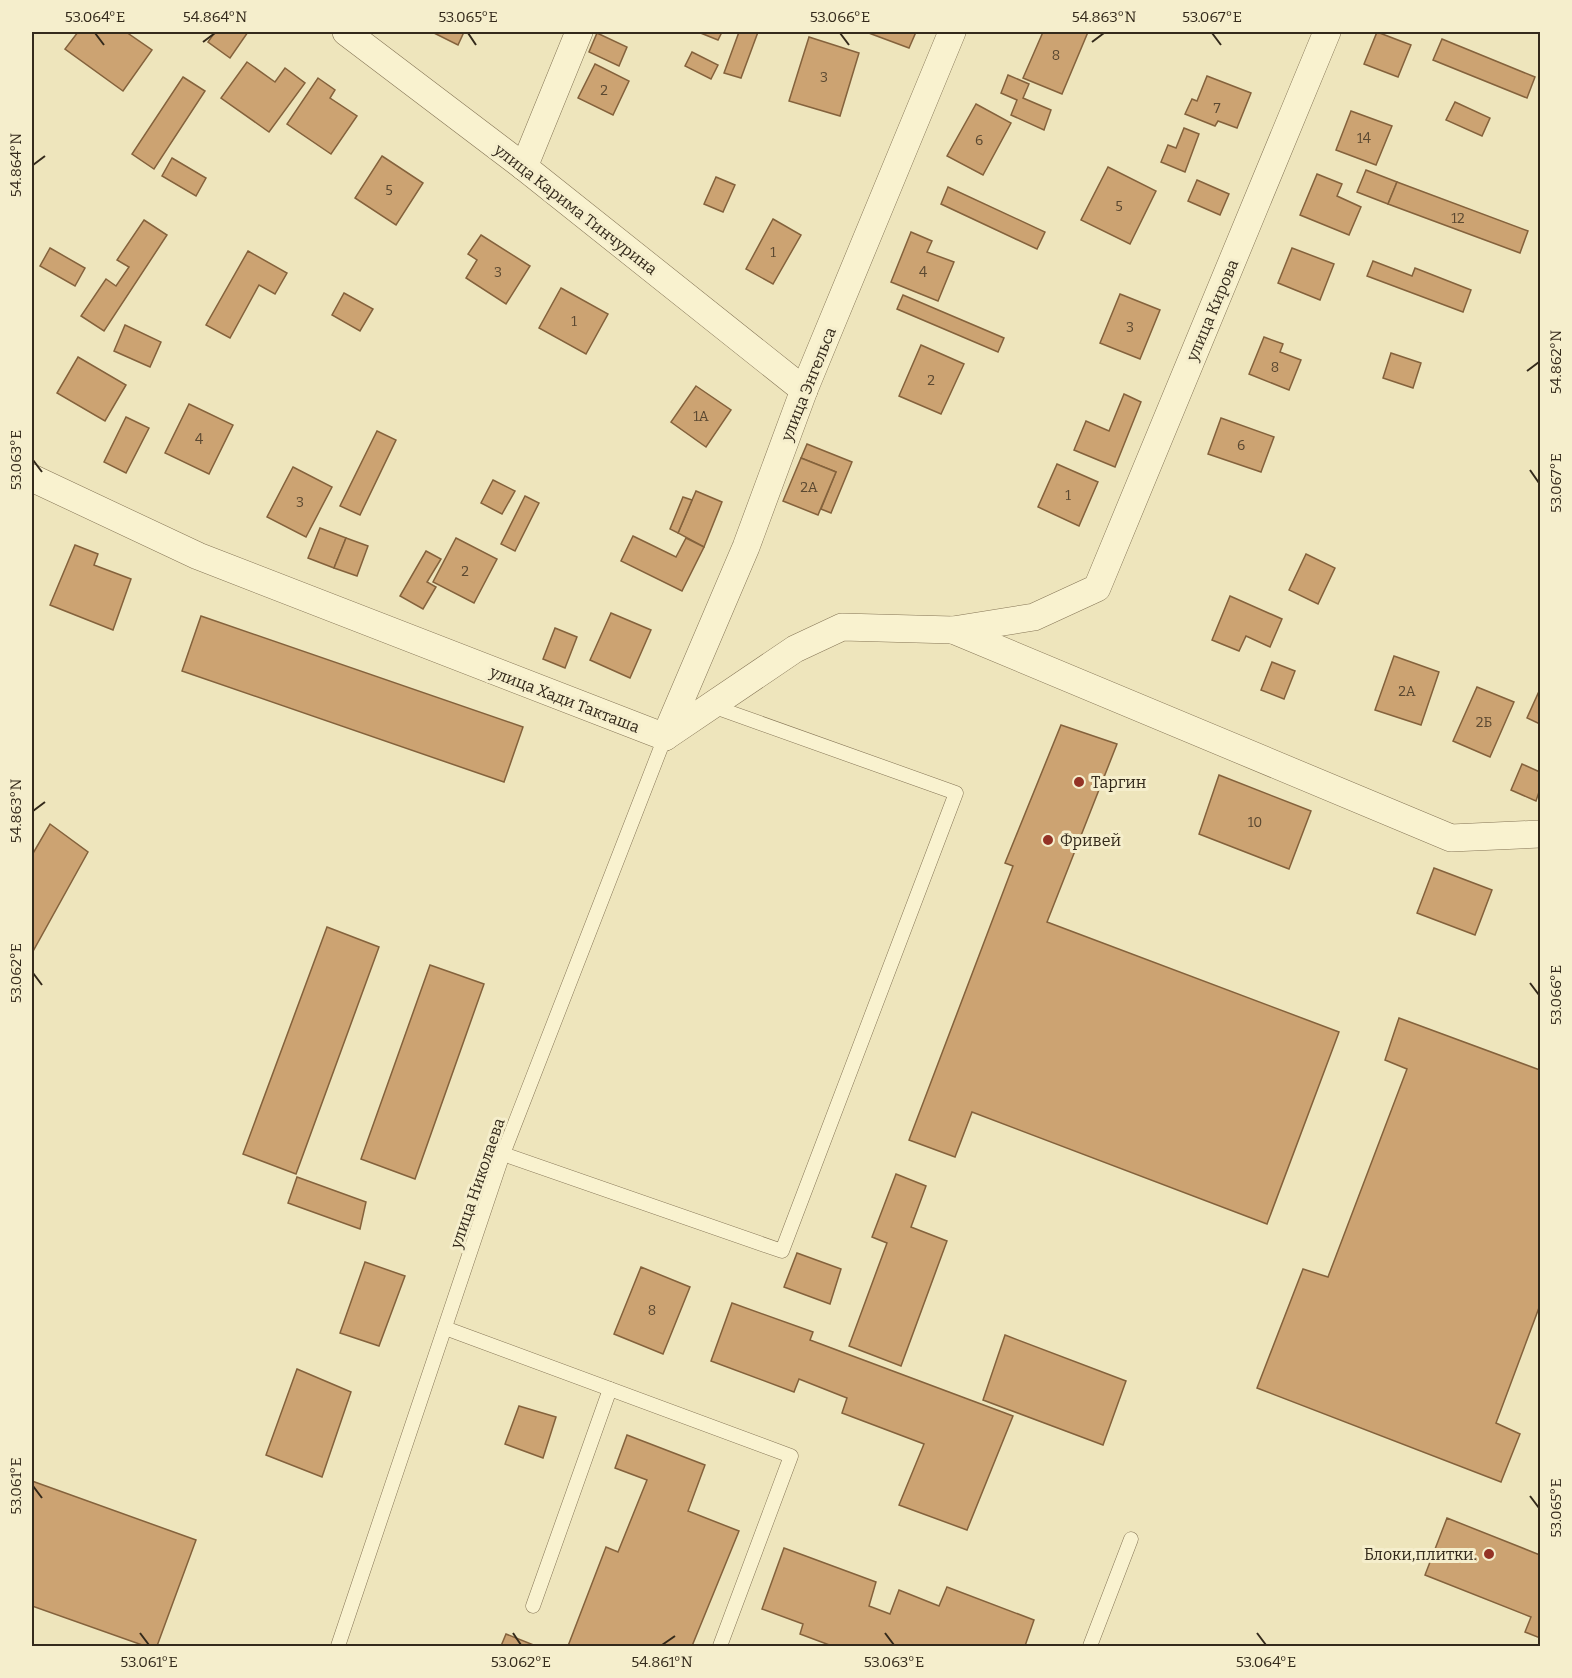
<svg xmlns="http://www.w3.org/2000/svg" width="1572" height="1678" viewBox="0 0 1572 1678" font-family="Bitter,serif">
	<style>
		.building { fill: #cca372; stroke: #84623c; stroke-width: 1.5 }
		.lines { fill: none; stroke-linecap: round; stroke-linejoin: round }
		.service-casing { stroke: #857556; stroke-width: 15 }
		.minor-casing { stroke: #857556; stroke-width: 28 }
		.service { stroke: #f9f2cf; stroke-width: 14 }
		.minor { stroke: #f9f2cf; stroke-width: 27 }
		.ticks { fill: none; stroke: #342a1b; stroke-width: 2 }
		.poi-dot { fill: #943326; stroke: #f5eecc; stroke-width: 2 }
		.labels { text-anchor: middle; stroke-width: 6; stroke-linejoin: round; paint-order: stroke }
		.number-label { font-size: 14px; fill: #5a4831 }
		.street-label { font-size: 16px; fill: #342a1b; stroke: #f5eecc }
		.poi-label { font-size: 16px; fill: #342a1b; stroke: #f5eecc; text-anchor: start }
		.neatline { fill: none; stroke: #342a1b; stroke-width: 2 }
		.ticks-label { font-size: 15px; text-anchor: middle; fill: #342a1b }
	</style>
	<rect width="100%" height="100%" fill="#eee5bc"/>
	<!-- building -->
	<g class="building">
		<polygon points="78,32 126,32 152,50 123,91 65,49"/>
		<polygon points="215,32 248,32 230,58 208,42"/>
		<polygon points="432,32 464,32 458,45"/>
		<polygon points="698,32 722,32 718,40"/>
		<polygon points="739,32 758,32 741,78 724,73"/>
		<polygon points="866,32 916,32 909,48"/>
		<polygon points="1043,32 1088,32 1062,94 1023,78"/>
		<polygon points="1377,32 1411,45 1398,77 1364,64"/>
		<polygon points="597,33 627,47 619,66 589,52"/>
		<polygon points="809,37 859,53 840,116 789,101"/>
		<polygon points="1442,39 1535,77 1527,98 1433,60"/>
		<polygon points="692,52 718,65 711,79 685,66"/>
		<polygon points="247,62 275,82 285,68 305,83 269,132 221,98"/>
		<polygon points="595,64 629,81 613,115 578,98"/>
		<polygon points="1008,75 1029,84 1023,98 1051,110 1044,130 1011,115 1017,100 1001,93"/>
		<polygon points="1207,76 1251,93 1237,128 1218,121 1215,126 1185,114 1192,99 1197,101"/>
		<polygon points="183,77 205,91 154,169 132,154"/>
		<polygon points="318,78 335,90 330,98 357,116 331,154 287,124"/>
		<polygon points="1455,102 1490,118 1482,136 1446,120"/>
		<polygon points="976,104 1011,123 983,175 947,156"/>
		<polygon points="1351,111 1392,126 1376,165 1336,150"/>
		<polygon points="1184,128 1199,134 1185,172 1161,162 1168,145 1176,148"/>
		<polygon points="382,156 423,183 396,225 355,198"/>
		<polygon points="172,158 206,178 196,196 162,176"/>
		<polygon points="1108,167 1156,191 1130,244 1081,220"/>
		<polygon points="1366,170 1397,182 1388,204 1357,192"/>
		<polygon points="1317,174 1342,184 1337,196 1361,207 1349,235 1300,215"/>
		<polygon points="716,177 735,185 723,212 704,204"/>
		<polygon points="1197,180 1229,194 1220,215 1188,201"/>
		<polygon points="1397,182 1528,231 1520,253 1388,204"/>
		<polygon points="948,187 1045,232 1037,249 941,204"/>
		<polygon points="773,219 801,235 773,284 746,269"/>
		<polygon points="144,220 167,235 104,331 81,316 106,279 116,286 129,267 117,260"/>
		<polygon points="911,232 932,241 927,252 954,262 938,301 891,282"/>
		<polygon points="481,235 530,266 506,304 466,278 477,260 468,254"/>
		<polygon points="50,248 85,268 75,286 40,266"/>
		<polygon points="1292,248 1334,264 1320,300 1278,283"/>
		<polygon points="248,251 287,273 275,294 259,285 230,338 206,325"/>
		<polygon points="1373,261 1412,276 1415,268 1471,290 1463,312 1367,276"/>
		<polygon points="561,288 608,314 586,354 539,328"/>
		<polygon points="344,293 373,309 360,331 332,315"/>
		<polygon points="1120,294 1160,310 1140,359 1100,343"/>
		<polygon points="903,295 1004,338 998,352 897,309"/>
		<polygon points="125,325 161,342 150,367 114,351"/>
		<polygon points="1264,337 1283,344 1280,352 1301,360 1289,390 1249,374"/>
		<polygon points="921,345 964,364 941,414 899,396"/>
		<polygon points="1391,353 1421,363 1413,388 1383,378"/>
		<polygon points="78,357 126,385 105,421 57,393"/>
		<polygon points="696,386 731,410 706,447 671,422"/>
		<polygon points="1124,394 1141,402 1115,467 1074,450 1086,421 1109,431"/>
		<polygon points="189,404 233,425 209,474 165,453"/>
		<polygon points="126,417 149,428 126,473 104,462"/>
		<polygon points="1221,418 1274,437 1261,472 1208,454"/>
		<polygon points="377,431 396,440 360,515 340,506"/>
		<polygon points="807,444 852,462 831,513 821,509 836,472 801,458"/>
		<polygon points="801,458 836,472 818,515 783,501"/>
		<polygon points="1057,464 1098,482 1079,526 1038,507"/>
		<polygon points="293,467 332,487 306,537 267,517"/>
		<polygon points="493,480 515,491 502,514 481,503"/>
		<polygon points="696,491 722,502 704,547 678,533"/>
		<polygon points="525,496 539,503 515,551 501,544"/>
		<polygon points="683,497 692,500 678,533 670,529"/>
		<polygon points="320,528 346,538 334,568 308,558"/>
		<polygon points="633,536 676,557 686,538 704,547 682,591 621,561"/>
		<polygon points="346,538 368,546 357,576 334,568"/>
		<polygon points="456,538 497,559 474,603 433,582"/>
		<polygon points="75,545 98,554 94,565 131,579 113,630 50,605"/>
		<polygon points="426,551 441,559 427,582 436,587 423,609 400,596"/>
		<polygon points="1306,554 1335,568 1318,604 1289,590"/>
		<polygon points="1230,596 1282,619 1270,647 1246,636 1239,651 1212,640"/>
		<polygon points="611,613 651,630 630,678 590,660"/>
		<polygon points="201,616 523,727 504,782 182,671"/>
		<polygon points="555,628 577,637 565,668 543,659"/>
		<polygon points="1394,656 1439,672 1421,725 1375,710"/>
		<polygon points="1272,662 1295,671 1284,699 1261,690"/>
		<polygon points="1477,687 1514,702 1490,757 1453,741"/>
		<polygon points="1540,689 1540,724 1527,718"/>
		<polygon points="1061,725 1117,744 1047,922 1339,1032 1267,1224 972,1112 955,1157 909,1140 1013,866 1005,863"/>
		<polygon points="1522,764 1540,772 1540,789 1536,801 1511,790"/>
		<polygon points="1219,775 1311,811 1289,869 1199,834"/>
		<polygon points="50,824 88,852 32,953 32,855"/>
		<polygon points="1434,868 1492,890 1475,935 1417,913"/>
		<polygon points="327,927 379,947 296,1174 243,1154"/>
		<polygon points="430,965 484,984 415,1179 361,1159"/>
		<polygon points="1399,1018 1540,1070 1540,1305 1496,1423 1520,1434 1501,1482 1257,1388 1303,1269 1328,1277 1407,1069 1385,1060"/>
		<polygon points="896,1174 926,1186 911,1227 947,1241 901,1366 849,1346 887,1243 872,1237"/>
		<polygon points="297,1177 366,1202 360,1229 288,1203"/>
		<polygon points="797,1253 841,1269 830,1304 784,1287"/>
		<polygon points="365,1262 405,1276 379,1346 340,1333"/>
		<polygon points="641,1267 690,1287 663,1354 614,1334"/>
		<polygon points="732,1303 813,1332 810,1340 1013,1416 967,1530 899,1505 924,1444 842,1413 847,1398 799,1379 794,1392 711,1361"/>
		<polygon points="1005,1335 1126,1381 1103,1445 983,1400"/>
		<polygon points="297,1369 351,1392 322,1477 266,1455"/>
		<polygon points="519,1406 556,1417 543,1458 505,1444"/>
		<polygon points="627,1435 705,1465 688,1511 739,1531 692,1646 568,1646 606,1547 618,1552 647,1480 615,1468"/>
		<polygon points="32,1481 196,1540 157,1646 145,1646 32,1606"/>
		<polygon points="1447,1518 1540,1555 1540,1638 1525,1632 1531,1617 1425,1575"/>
		<polygon points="784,1548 876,1582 869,1606 890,1614 899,1590 939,1606 947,1587 1034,1620 1025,1646 832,1646 800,1634 803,1624 762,1609"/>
		<polygon points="506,1634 536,1646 501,1646"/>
	</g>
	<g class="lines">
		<defs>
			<g id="service">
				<polyline points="503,1154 782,1251 956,793 712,706"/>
				<polyline points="445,1328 791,1456 720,1646"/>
				<polyline points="533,1606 610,1389"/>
				<polyline points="338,1646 503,1154 665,737"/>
				<polyline points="1090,1646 1131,1539"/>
			</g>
			<g id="minor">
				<polyline points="346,32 524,167 804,390"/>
				<polyline points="524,167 579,32"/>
				<polyline points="32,478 198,556 665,737 795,649 842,627 953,630 1034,617 1097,588 1327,32"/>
				<polyline points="953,630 1451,838 1540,834"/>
				<polyline points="665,737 746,547 804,390 952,32"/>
			</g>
		</defs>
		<!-- service casing -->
		<use href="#service" class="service-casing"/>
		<!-- minor casing -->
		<use href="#minor" class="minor-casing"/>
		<!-- service -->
		<use href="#service" class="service"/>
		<!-- minor -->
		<use href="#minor" class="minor"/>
	</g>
	<!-- ticks -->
	<path class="ticks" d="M 95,33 L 104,45M 468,33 L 476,45M 840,33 L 849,45M 1212,33 L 1221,45M 203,42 L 215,33M 1092,42 L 1104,33M 33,165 L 45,156M 1527,371 L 1539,362M 33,460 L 42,472M 1530,470 L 1539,483M 33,811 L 45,802M 33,973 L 42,985M 1530,983 L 1539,995M 33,1486 L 42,1498M 1530,1496 L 1539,1508M 140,1633 L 149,1645M 513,1633 L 521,1645M 885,1633 L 894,1645M 1257,1633 L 1266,1645M 662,1645 L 675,1636"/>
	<!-- markers -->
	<g class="poi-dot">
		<circle cx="1079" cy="782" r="6"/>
		<circle cx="1048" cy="840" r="6"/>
		<circle cx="1489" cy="1554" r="6"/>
	</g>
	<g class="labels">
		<!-- number labels -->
		<g class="number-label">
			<text x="1056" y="60">8</text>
			<text x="824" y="82">3</text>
			<text x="604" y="95">2</text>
			<text x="1217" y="113">7</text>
			<text x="1364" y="143">14</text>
			<text x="979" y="145">6</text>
			<text x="389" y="195">5</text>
			<text x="1119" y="211">5</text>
			<text x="1458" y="223">12</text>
			<text x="773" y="257">1</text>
			<text x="498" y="277">3</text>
			<text x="923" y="277">4</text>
			<text x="574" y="326">1</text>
			<text x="1130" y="332">3</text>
			<text x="1275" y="372">8</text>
			<text x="931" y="385">2</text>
			<text x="701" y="421">1А</text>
			<text x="199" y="444">4</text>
			<text x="1241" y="450">6</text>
			<text x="809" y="492">2А</text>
			<text x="1068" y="500">1</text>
			<text x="300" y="507">3</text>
			<text x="465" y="576">2</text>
			<text x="1407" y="696">2А</text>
			<text x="1484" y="727">2Б</text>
			<text x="1255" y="827">10</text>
			<text x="652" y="1315">8</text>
		</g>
		<!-- street labels -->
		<g class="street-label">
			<text transform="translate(576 209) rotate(38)" y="6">улица Карима Тинчурина</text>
			<text transform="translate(1212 310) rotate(-67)" y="6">улица Кирова</text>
			<text transform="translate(808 384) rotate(-68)" y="6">улица Энгельса</text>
			<text transform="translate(565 699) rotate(21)" y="6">улица Хади Такташа</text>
			<text transform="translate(477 1183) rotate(-71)" y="6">улица Николаева</text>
		</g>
		<!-- poi labels -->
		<g class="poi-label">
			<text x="1091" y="788">Таргин</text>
			<text x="1060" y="846">Фривей</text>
			<text x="1477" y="1560" text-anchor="end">Блоки,плитки.</text>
		</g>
	</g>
	<!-- border -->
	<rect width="1572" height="1678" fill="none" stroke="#f5eecc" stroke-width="66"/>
	<rect x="33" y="33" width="1506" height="1612" class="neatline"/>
	<g class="ticks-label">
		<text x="95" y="22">53.064°E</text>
		<text x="215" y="22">54.864°N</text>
		<text x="468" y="22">53.065°E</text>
		<text x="840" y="22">53.066°E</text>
		<text x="1104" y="22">54.863°N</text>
		<text x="1212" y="22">53.067°E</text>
		<text transform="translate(16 165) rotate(-90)" y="5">54.864°N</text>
		<text transform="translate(1556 362) rotate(-90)" y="5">54.862°N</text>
		<text transform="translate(16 460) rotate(-90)" y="5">53.063°E</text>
		<text transform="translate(1556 483) rotate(-90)" y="5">53.067°E</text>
		<text transform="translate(16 811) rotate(-90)" y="5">54.863°N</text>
		<text transform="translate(16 973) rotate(-90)" y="5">53.062°E</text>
		<text transform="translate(1556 995) rotate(-90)" y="5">53.066°E</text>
		<text transform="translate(16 1486) rotate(-90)" y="5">53.061°E</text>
		<text transform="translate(1556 1508) rotate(-90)" y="5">53.065°E</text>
		<text x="149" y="1667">53.061°E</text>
		<text x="521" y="1667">53.062°E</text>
		<text x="662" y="1667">54.861°N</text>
		<text x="894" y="1667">53.063°E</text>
		<text x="1266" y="1667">53.064°E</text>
	</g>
</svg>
